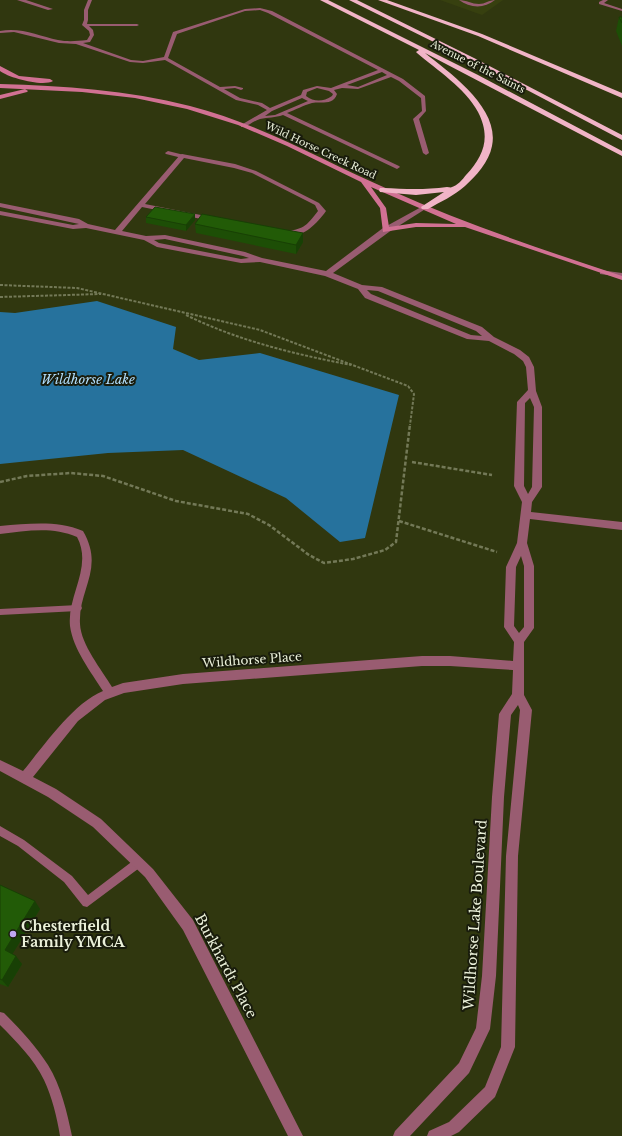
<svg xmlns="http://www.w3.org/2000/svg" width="622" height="1136" viewBox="0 0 622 1136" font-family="'Libre Baskerville',serif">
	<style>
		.built { fill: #37400f }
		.water { fill: #26729d }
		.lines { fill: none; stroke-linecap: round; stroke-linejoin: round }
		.path-far1 { stroke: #737957; stroke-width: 2; stroke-dasharray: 3 1.5; stroke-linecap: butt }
		.path { stroke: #737957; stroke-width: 2.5; stroke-dasharray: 4 2; stroke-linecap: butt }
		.service { fill: #995c71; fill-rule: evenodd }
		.minor { fill: #995c71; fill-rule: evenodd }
		.tertiary { fill: #995c71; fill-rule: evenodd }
		.secondary { fill: #d17193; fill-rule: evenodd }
		.motorway { fill: #f1b4c7; fill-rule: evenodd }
		.wall { fill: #1d4e06 }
		.shaded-wall { fill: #184005 }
		.building { fill: #225b07; stroke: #184005 }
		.poi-dot { fill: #c0a8f3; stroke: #191c0c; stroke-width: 1.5 }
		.labels { text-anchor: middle; stroke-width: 4; stroke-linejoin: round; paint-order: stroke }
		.far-street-label { font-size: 10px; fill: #ebf1da; stroke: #191c0c }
		.street-label { font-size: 12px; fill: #ebf1da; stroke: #191c0c }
		.water-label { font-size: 13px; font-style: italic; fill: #b1ddfb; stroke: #191c0c }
		.near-street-label { font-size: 14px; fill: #ebf1da; stroke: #191c0c }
		.near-poi-label { font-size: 14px; font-weight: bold; fill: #ebf1da; stroke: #191c0c; text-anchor: start }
	</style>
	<rect width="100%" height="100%" fill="#30370f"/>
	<!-- built -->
	<polygon class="built" points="440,0 503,0 482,15"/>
	<!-- water -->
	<polygon class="water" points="97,301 176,327 173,349 199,360 260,353 399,395 365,538 340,542 286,498 183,450 108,453 0,464 0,312 15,313"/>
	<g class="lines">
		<!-- path-far1 -->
		<g class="path-far1">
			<polyline points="0,285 77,288 260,330 408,386 414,394 410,425"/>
			<polyline points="0,297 101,294"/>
			<path d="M 186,315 C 239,341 294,354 351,365"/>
		</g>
		<!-- path -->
		<g class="path">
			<polyline points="412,462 492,475"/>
			<polyline points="0,482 27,476 71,473 103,476 176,501 248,514 269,525 309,555 324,563 353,559 385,550 396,542 410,424"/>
			<polyline points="399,521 497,552"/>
		</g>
		<!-- service -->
		<g class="service">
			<path d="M 88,0 L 92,0 L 88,10 L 88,20 L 87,24 L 137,24 L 139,25 L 137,26 L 89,26 L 93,30 L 94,35 L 90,42 L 83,43 L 131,60 L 143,61 L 164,57 L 173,32 L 245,9 L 260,8 L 272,11 L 403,79 L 425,96 L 426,111 L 419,119 L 429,153 L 426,155 L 423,153 L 413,119 L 422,111 L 421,98 L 399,81 L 391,77 L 358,89 L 342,88 L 334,90 L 337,94 C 333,106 321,101 312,103 C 304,105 295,110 287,113 L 399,166 L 400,167 L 397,169 L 283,115 C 275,118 268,117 260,119 C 253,121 248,127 241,127 L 241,125 L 267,110 L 258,105 L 236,100 L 165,60 L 143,63 L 130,62 L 76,44 L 59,43 L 14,32 L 0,33 L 0,31 C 21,27 39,36 58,40 C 68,42 77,41 87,40 L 90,35 L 89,31 L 82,25 L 84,20 L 84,10 ZM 260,10 L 268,13 L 378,70 L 331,88 L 317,86 L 303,90 L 301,95 L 270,108 L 262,103 L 240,98 L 224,89 L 235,88 L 241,90 L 243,89 L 243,88 L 235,86 L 220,87 L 168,58 L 177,34 L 245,11 ZM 382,72 L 387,75 L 358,87 L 347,85 ZM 317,88 L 329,91 L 333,94 L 332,96 C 323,102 314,102 306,96 L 307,92 ZM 302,98 L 308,101 L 275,115 L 265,116 L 272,111 Z"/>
			<path d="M 459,0 C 466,0 472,4 479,4 C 485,4 489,0 495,0 C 484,9 470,8 459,0 Z"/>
			<polygon points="603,0 608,0 604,3 622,9 622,11 599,4 599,2"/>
			<polygon points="168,151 184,155 185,156 182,158 166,154 165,153"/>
			<polygon points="78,605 81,606 82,608 81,610 78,611 0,615 0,609"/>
			<polygon points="0,826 24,840 72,876 88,895 134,860 138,858 142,860 143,863 142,866 87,907 83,906 64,882 18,846 0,836"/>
			<path d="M 0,1012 L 4,1013 C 20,1029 36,1046 48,1065 C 61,1086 67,1112 72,1136 L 60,1136 C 57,1117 52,1097 44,1080 C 34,1059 16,1041 0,1025 Z"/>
		</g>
		<!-- minor -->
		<g class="minor">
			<polygon points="17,0 26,0 53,9 48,10"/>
			<path d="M 182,154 L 235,164 L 256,171 L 319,203 L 326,211 C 316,225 302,239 283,236 L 283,232 C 303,229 306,227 318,211 L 315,205 L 252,173 L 234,168 L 184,158 L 145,204 L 216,218 L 216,222 L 142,207 L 122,231 L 146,236 L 165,235 L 245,252 L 262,258 L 326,271 L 383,228 L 423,206 L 427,206 L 427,208 L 389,232 L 333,273 L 362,285 L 382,287 L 482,327 L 494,337 L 520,350 L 529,357 L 534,367 L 536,391 L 542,407 L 542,487 L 532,502 L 531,512 L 622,522 L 622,530 L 530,519 L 527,543 L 534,566 L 534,628 L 524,642 L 524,695 L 532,710 L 518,856 L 515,1047 L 495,1097 L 459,1132 L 451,1136 L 427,1136 L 429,1131 L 449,1122 L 485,1087 L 501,1047 L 506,856 L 520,710 L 518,705 L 511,715 L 504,797 L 496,976 L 490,1029 L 469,1073 L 410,1136 L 393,1136 L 395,1131 L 459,1063 L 476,1028 L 482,976 L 492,797 L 499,714 L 512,694 L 513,670 L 450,666 L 422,666 L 183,684 L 124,693 L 105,700 L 78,721 L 33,777 L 56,789 L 101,819 L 153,869 L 193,920 L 303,1136 L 288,1136 L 183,930 L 145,877 L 93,827 L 48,797 L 0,771 L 0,760 L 23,771 C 44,746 72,704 103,691 C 91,672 73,649 70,626 C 67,595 93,567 77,537 C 52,526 26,531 0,534 L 0,526 C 29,524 56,520 83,531 C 105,569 78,589 80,624 C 81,645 102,670 112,687 L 123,683 L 183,674 L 422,656 L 450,656 L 513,661 L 514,642 L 504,627 L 506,567 L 517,543 L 522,502 L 514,486 L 517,402 L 528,390 L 526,367 L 523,361 L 514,354 L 489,341 L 467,339 L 365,298 L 358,289 L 325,276 L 260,262 L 241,263 L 157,247 L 144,240 L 86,228 L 73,229 L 0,215 L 0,211 L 73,225 L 79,224 L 0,207 L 0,203 L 79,219 L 88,224 L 115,230 L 180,155 ZM 165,239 L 243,256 L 249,258 L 241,259 L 159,243 L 154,240 ZM 367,290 L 378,291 L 476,331 L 482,336 L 471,335 L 371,294 ZM 530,398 L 534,407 L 532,487 L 528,494 L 524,486 L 525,403 ZM 521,556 L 524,566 L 524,627 L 519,633 L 514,626 L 516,567 Z"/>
		</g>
		<!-- tertiary -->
		<polygon class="tertiary" points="600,270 622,273 622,277 600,274"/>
		<!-- secondary -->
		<g class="secondary">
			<path d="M 0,66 L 19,76 L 50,79 L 53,81 C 43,87 9,78 0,71 Z"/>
			<path d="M 0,84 C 64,86 127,90 190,106 C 261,124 323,161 390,190 C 466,224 543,250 622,276 L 622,280 L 465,227 L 416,227 L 383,232 L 380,208 L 361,182 L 287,146 L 238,125 L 187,109 L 135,98 L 82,92 L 0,88 ZM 371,187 L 456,224 L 416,223 L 389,227 L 386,208 Z"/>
			<polygon points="25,89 28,91 27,92 0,99 0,95"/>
		</g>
		<!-- motorway -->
		<g class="motorway">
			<path d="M 320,0 L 328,0 L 478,75 L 622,151 L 622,156 L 425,53 C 450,73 500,108 492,146 C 489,162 476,176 465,186 C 454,196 440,202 428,209 L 422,209 L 421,207 L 444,192 L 416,195 L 380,192 L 379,190 L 380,188 L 383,188 C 405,189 425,190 447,187 C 449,187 451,188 452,187 C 457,186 463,179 466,175 C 484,156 491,137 478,112 C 465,88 437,70 417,53 L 416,52 L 419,50 Z"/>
			<polygon points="349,0 357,0 476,59 622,135 622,140 472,61"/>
			<polygon points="378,0 387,0 482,34 622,93 622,98 478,36"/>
		</g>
	</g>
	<!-- wall -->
	<g class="wall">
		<polygon points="619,17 622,17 622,46 616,31"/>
		<polygon points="146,217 195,220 186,231 146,223"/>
		<polygon points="195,224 303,233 303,242 296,254 196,233"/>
		<polygon points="0,885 40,909 12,954 22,964 8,987 0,984"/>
	</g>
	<!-- shaded-wall -->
	<g class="shaded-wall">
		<polygon points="195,214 195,220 186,231 186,225"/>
		<polygon points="303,233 303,242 296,254 296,245"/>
		<polygon points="35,901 40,909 10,958 5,950"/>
		<polygon points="16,956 22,964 8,987 2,980"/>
	</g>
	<!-- building -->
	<g class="building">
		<polygon points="619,17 622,17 622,23"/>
		<polygon points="155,207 195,214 186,225 146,217"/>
		<polygon points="202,214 303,233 296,245 195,224"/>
		<polygon points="0,885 35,901 5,950 16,956 2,980 0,979"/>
	</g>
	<!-- markers -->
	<circle class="poi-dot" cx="13" cy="934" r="4"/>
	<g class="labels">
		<!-- far-street labels -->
		<g class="far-street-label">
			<text transform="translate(478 66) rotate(27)" y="4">Avenue of the Saints</text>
			<text transform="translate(321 150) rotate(25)" y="4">Wild Horse Creek Road</text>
		</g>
		<!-- street labels -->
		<g class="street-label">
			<text transform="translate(252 660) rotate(-4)" y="4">Wildhorse Place</text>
		</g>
		<!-- water labels -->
		<g class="water-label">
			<text x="88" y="384">Wildhorse Lake</text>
		</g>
		<!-- near-street labels -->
		<g class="near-street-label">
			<text transform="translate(475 915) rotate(-86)" y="5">Wildhorse Lake Boulevard</text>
			<text transform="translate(226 966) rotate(62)" y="5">Burkhardt Place</text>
		</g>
		<!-- near-poi labels -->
		<g class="near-poi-label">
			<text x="21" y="931">Chesterfield<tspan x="21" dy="16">Family YMCA</tspan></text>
		</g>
	</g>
</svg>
